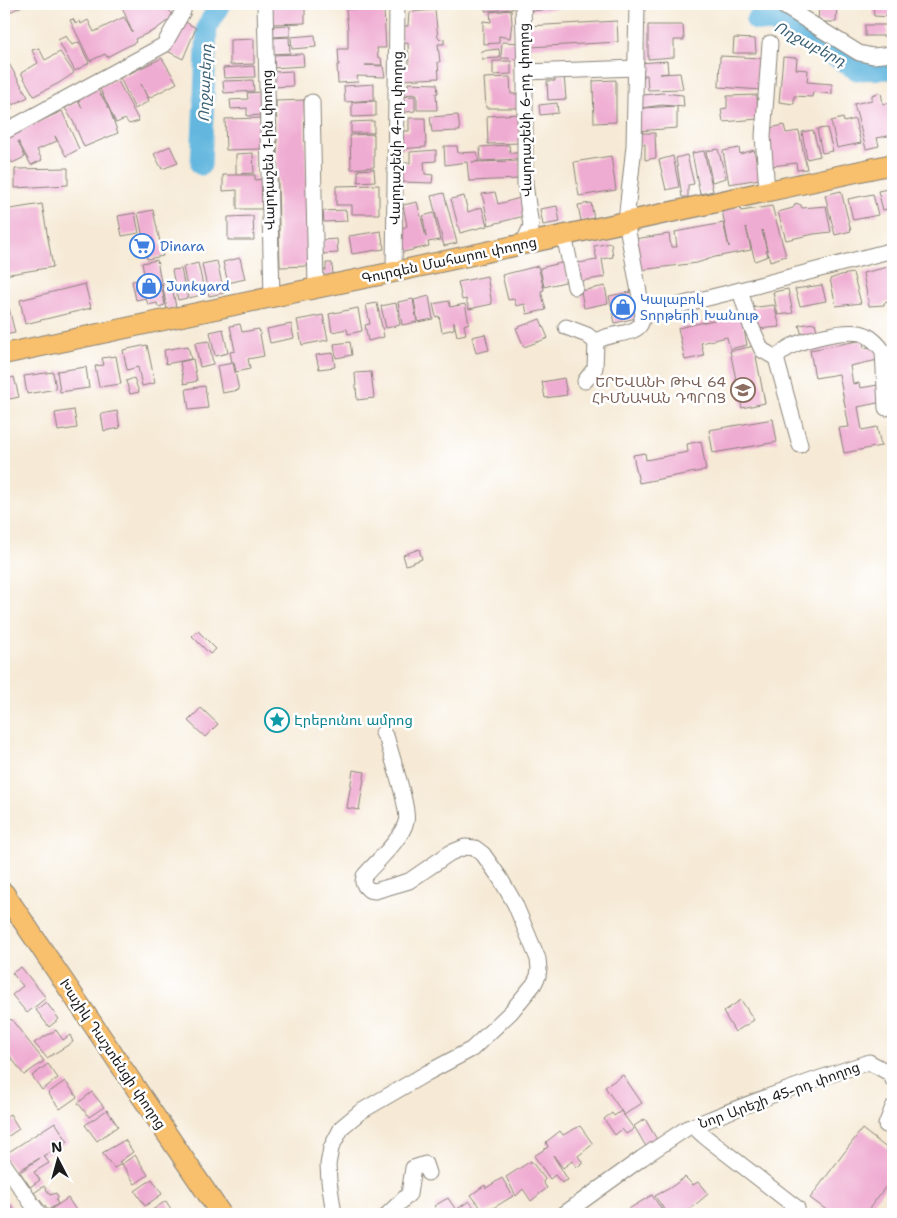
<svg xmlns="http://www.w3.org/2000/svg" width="897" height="1218" viewBox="0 0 897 1218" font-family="'Shantell Sans','Noto Sans Armenian',sans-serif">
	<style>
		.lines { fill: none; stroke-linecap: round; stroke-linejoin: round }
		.river { stroke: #63b7df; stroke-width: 21 }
		.building { fill: #efacd2 }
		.minor-casing { stroke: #898379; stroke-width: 17 }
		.major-casing { stroke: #898379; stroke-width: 22 }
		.minor { stroke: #fff; stroke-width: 15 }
		.major { stroke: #f8bf6c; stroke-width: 20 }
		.labels { text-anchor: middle; stroke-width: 5; stroke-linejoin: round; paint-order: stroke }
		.street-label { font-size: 14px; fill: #1c1c1c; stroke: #fff }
		.shop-label { font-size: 14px; fill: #366cbe; stroke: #fff; text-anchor: start }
		.education-label { font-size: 14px; fill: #785e54; stroke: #fff; text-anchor: end }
		.culture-label { font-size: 14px; fill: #0d838f; stroke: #fff; text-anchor: start }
		.water-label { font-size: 15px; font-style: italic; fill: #3c6274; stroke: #fff }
	</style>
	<rect width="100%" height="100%" fill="#fff"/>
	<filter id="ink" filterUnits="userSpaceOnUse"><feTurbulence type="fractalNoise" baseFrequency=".02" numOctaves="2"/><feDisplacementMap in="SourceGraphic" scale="10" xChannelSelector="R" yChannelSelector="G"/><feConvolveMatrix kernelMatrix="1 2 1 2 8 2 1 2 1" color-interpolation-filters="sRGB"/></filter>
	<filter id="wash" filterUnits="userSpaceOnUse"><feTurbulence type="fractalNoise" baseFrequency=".0096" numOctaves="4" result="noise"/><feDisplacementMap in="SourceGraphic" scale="20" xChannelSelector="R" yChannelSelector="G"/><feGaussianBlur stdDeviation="1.12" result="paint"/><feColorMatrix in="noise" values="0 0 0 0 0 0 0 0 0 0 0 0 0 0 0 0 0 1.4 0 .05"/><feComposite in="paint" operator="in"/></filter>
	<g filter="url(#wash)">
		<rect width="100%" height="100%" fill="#f6ead6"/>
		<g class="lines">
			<!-- river -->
			<g class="river">
				<polyline points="756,20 774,23 817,46 857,70 893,69"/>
				<polyline points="201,165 207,27 220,4"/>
			</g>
		</g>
		<g id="blocks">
			<!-- building -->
			<g class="building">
				<polygon points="4,4 26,4 4,15"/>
				<polygon points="121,4 143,4 145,8 148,4 164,4 174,16 155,30 135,39 136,42 122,49 107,57 105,54 90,61 70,20 73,19 76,24 80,21 81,24 88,20 94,32 124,17 132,32"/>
				<polygon points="287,4 305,4 305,23 272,24 271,6 287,5"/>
				<polygon points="347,4 380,4 380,6 347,7"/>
				<rect x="403" y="4" width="24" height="4"/>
				<polygon points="486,4 513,4 513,9 485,11"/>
				<polygon points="530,4 571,4 572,7 532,11"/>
				<polygon points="819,4 837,4 836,22 818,22"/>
				<polygon points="867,4 891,4 891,17 874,16 873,6 867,6"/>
				<polygon points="346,9 384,10 386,48 377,48 378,57 381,58 382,65 365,65 383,66 385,77 357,76 358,82 338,83 337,65 339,65 338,49 348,49 348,30"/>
				<polygon points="435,10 438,38 444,39 444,44 438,44 440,62 438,62 439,78 401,80 401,66 409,65 408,43 399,43 403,26 408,26 409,12"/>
				<polygon points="511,10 512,23 510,38 499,36 499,43 483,44 483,21 491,22 490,12"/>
				<polygon points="182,20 196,28 183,59 167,51"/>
				<polygon points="617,21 618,42 530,47 528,26"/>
				<polygon points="290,25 290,36 272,37 271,26"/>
				<polygon points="648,25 683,25 684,40 674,40 674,57 648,59"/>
				<rect x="865" y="25" width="22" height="11"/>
				<polygon points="315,35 316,47 292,49 291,37"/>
				<polygon points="66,36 72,45 79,42 89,63 75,71 58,40"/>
				<polygon points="289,37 290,53 272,54 271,38"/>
				<polygon points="734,38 755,39 756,53 733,53"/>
				<polygon points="254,39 254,64 230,65 230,40"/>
				<polygon points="502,42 523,43 522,59 501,58"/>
				<polygon points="39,48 45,60 60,52 74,73 59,83 34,96 21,73 38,63 32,50"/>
				<polygon points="499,49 500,58 482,59 481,51"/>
				<polygon points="303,54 304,66 272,68 272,55"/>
				<polygon points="720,56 762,58 761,90 719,87"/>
				<polygon points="783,57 797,58 796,69 808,70 807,82 832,84 832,94 813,92 812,97 794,96 794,104 779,102"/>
				<polygon points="162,58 177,83 149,98 141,84 149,101 135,109 120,78"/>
				<polygon points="493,61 511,61 511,74 493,75"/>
				<polygon points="667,61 668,73 660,74 680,73 683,89 648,90 647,75 639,75 639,63"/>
				<polygon points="8,62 28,97 13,105 4,88 4,64"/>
				<polygon points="254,66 255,77 224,78 223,68"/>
				<polygon points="292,71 293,86 273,87 272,72"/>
				<polygon points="564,75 566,99 548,100 547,81 555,81 555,76"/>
				<polygon points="510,77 511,94 518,94 518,108 486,108 484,78"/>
				<polygon points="117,79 139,121 129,124 125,119 116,123 99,87"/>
				<polygon points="253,80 254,91 224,93 223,81"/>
				<polygon points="616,80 616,122 594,123 593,81"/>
				<polygon points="408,83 437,84 438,93 436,93 437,110 417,110 417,94 401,95 400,88 408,88"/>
				<polygon points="374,84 374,100 345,102 344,86"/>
				<polygon points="96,87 109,108 118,133 84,147 74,123 65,108 78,101 82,108 77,96"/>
				<polygon points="261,92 262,115 247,116 247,108 231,109 230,100 248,99 247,93"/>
				<polygon points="881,92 883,104 888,103 893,126 893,135 877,138 879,146 866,149 854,104 872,100 872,95"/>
				<polygon points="661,93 683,95 684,107 662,105 642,108 677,106 677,128 637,131 636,96"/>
				<polygon points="4,94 12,109 4,113"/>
				<polygon points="757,95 758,119 723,122 721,109 727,108 727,96"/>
				<polygon points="415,96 415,111 398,113 398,97"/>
				<polygon points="304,100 309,266 280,267 276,101"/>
				<polygon points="376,101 376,116 352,117 352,102"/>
				<polygon points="557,103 558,113 540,115 539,105"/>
				<polygon points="62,111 79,149 66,156 55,136 57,141 37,150 42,160 31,165 18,141 25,157 12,163 5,149 4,149 4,138"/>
				<polygon points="519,114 522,143 488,144 487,116"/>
				<polygon points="458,115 460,131 432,132 430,117"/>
				<polygon points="261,118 261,149 226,150 225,119"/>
				<polygon points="409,118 425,118 426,147 400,149 400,131 409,131"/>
				<polygon points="843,118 844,122 855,119 861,143 837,148 831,121"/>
				<polygon points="374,121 374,133 351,133 351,122"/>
				<polygon points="784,125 786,133 799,131 807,169 797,170 796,163 772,166 766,129"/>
				<polygon points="827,128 833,151 822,153 817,129"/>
				<polygon points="813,130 820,156 807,159 802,132"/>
				<polygon points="637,133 655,133 656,158 645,160 645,144 636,144"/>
				<polygon points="374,134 374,167 351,169 350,135"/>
				<polygon points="509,145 510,153 520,153 520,159 481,161 480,147"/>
				<polygon points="170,146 178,163 162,169 154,154"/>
				<polygon points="444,146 457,146 458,153 477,152 479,161 472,162 520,161 520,179 469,181 467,162 445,165"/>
				<polygon points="739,148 740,154 754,150 760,179 729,184 723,151"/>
				<polygon points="718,149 726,178 712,182 706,151"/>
				<polygon points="436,150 436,161 424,162 425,174 433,175 432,183 401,182 400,163 410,163 410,152"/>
				<polygon points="704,151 713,191 700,194 692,153"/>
				<polygon points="253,153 254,173 236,174 236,154"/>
				<polygon points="687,155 694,184 688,185 688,197 682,197 676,158"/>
				<polygon points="611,156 616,190 579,196 574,162"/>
				<polygon points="673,156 679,187 666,190 659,160"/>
				<polygon points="68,168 68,185 15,188 15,169"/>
				<polygon points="374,169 375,181 358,182 358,170"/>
				<polygon points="223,175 255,175 255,180 262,179 262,209 237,209 237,190 223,191"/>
				<polygon points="379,185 379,214 352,214 352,205 336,205 336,186"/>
				<polygon points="893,188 893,208 883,210 878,191"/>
				<polygon points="841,191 851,231 835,235 825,195"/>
				<polygon points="495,192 498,204 520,198 524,216 489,225 482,194"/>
				<polygon points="444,193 457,243 444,246 431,196"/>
				<polygon points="873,194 878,215 853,220 848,199"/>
				<polygon points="464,196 468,212 482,207 487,226 460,233 451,199"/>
				<polygon points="417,202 426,237 423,216 434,213 440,240 428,242 429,246 400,253 399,230 407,226 403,205"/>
				<polygon points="591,203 594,219 581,221 578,205"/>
				<polygon points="796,203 801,205 802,208 826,206 831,232 814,234 786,240 778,212 793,208"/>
				<polygon points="42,204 53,267 4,275 4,210"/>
				<polygon points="557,206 560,222 543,225 540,209"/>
				<polygon points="772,206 786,256 770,261 762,230 768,256 755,261 746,227 751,250 715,257 697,263 640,270 634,239 669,234 671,247 677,247 675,232 723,223 729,247 722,210 740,207 741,211"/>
				<polygon points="153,210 163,256 147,259 138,213"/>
				<polygon points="346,210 347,221 324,222 323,211"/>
				<polygon points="135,213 139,233 122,236 118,216"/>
				<polygon points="253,216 254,240 228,240 228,217"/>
				<polygon points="381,231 384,249 352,254 349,236"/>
				<polygon points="337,239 338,253 323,254 322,240"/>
				<polygon points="611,243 613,257 602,259 605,277 581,281 578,263 597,260 594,246"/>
				<polygon points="240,258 245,279 228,283 223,262"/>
				<polygon points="157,260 165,305 158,307 157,303 148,305 146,298 136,300 132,281 145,279 142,263"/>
				<polygon points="217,261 224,293 209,296 202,264"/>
				<polygon points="565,262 569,281 544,287 540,268"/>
				<polygon points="198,263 205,294 189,298 183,267"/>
				<polygon points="326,263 332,263 333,275 323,277 323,270 326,270"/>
				<polygon points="538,266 544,290 541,291 546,310 527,314 525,304 516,306 514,299 508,300 502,275"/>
				<polygon points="888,267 893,287 893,301 884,303 884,305 869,306 863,273"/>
				<polygon points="181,269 187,298 178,300 172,270"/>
				<polygon points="853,273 861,303 836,306 830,279 841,275"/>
				<polygon points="487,276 492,304 469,309 466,299 462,300 458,282"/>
				<polygon points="171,282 176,307 167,309 162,283"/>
				<polygon points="85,284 91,308 25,324 20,300"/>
				<polygon points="822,285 826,301 800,306 795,289"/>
				<polygon points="605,286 608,303 584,308 581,291"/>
				<polygon points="788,289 793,313 778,315 773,292"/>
				<polygon points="631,292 636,318 615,323 609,296"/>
				<polygon points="429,296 433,319 418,322 414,300"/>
				<polygon points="413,299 417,322 402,325 398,302"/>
				<polygon points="449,301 450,307 465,304 469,323 464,325 466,334 457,336 454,322 454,329 442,332 439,316 436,317 433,304"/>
				<polygon points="377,303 384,337 368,341 365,325 370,324 366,305"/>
				<polygon points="396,303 400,325 386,328 381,306"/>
				<polygon points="8,304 15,333 4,335 4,305"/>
				<polygon points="774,305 780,327 757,329 749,308"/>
				<polygon points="358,308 362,331 348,334 347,329 332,332 329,314"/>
				<polygon points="741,314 747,345 730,349 727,337 701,343 704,356 685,360 678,328"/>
				<polygon points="323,315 328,340 302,345 297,320"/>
				<polygon points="540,319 548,338 524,347 516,328"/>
				<polygon points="815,323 818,334 803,339 799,325"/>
				<polygon points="240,324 242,332 259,329 264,356 248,359 250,369 236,372 234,362 232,362 230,352 235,351 230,326"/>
				<polygon points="291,324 294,338 270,343 267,329"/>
				<polygon points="223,329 228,353 215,356 210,332"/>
				<polygon points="485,334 489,350 476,353 472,337"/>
				<polygon points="863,340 864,348 876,346 878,360 850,366 853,384 859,383 860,388 878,385 882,402 858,407 862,430 877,427 881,446 844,453 839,428 849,427 839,374 815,378 810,350"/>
				<polygon points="209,341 213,364 200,367 195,343"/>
				<polygon points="350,342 352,355 336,358 334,344"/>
				<polygon points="147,345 155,383 142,386 138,367 127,370 123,350"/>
				<polygon points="188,346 191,359 166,364 164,350"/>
				<polygon points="754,346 765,403 742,408 730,351"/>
				<polygon points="333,353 335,367 319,369 316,355"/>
				<polygon points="116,356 121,384 99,387 95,366 104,365 102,358"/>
				<polygon points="193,359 197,381 184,384 180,362"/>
				<polygon points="233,363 239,390 222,393 217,366"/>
				<polygon points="86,367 89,388 60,392 57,371"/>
				<polygon points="53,372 56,389 27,394 24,376"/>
				<polygon points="371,372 374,398 357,400 355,373"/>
				<polygon points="14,377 19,397 5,400 4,395 4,380"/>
				<polygon points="134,378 139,392 130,394 126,381"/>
				<polygon points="564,378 567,395 545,398 542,382"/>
				<polygon points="205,386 208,408 189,410 186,389"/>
				<polygon points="74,410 77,428 58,431 55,413"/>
				<polygon points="117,411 120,428 104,431 101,414"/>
				<polygon points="773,419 777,442 713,453 709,430"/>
				<polygon points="701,441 706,470 639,483 633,455 645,453 646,460 688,452 687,444"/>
				<polygon points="419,549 422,559 406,565 403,555"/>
				<polygon points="198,631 216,649 210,654 192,636"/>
				<polygon points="201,708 218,724 205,737 188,721"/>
				<polygon points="353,770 365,772 359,810 347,808"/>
				<polygon points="21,967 46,998 27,1013 12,995 23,986 12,973"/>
				<polygon points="741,1000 754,1020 735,1032 723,1012"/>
				<polygon points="46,1002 59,1019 49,1027 36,1010"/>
				<polygon points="11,1019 44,1061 24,1075 4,1048 4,1025"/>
				<polygon points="56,1030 63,1040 70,1035 73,1042 47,1058 34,1043"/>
				<polygon points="48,1064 58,1078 42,1090 32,1076"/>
				<polygon points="623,1075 642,1103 624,1115 605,1087"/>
				<polygon points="65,1081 77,1097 60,1109 48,1093"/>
				<polygon points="92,1092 104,1107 89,1117 78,1103"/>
				<polygon points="107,1110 118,1126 97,1141 85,1125"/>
				<polygon points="621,1111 634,1129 626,1134 622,1129 615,1135 604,1119 612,1113 614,1116"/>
				<polygon points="10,1114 19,1129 4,1139 4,1118"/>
				<polygon points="645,1119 659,1143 648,1150 634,1126"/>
				<polygon points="55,1122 68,1142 44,1156 49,1163 34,1172 40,1180 30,1187 20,1172 40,1158 16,1172 4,1157 4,1155"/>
				<polygon points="580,1126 593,1144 578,1156 583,1163 577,1167 572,1161 563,1168 553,1155 568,1180 562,1183 555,1175 550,1179 534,1156 548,1147 546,1142 560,1131 563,1135"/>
				<polygon points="862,1129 893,1153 893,1177 865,1214 832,1214 810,1198"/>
				<polygon points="125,1140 133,1152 119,1162 122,1164 114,1168 102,1153"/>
				<polygon points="135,1155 148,1175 135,1184 122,1164"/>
				<polygon points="531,1161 545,1179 543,1182 547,1188 531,1201 523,1189 516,1196 506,1177"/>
				<polygon points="685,1177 693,1185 698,1182 708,1194 689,1210 677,1214 667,1214 655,1196 670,1188"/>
				<polygon points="502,1178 513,1196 485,1213 471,1195 485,1185 486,1188"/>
				<polygon points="152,1179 162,1194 145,1206 135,1191"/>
				<polygon points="44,1186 50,1195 56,1193 58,1197 56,1200 58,1204 48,1210 34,1193"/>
				<polygon points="652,1195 665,1214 630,1214 627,1210"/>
				<polygon points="68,1198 77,1212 75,1214 53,1214 50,1210"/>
				<polygon points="448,1198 456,1210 469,1201 479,1214 441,1214 434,1206"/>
				<polygon points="8,1201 17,1214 4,1214 4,1204"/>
				<polygon points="166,1201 174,1214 146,1214"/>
			</g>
		</g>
	</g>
	<g filter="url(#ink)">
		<use href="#blocks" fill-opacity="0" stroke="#898379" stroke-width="1"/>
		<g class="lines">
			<defs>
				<g id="minor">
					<polyline points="265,4 272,297"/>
					<polyline points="523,4 525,72 525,184 531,226 523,244"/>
					<polyline points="780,4 859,53 873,56 893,54"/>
					<polyline points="525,72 636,68"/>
					<polyline points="312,102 316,288"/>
					<polyline points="4,132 164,45 183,11 184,4"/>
					<polyline points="767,191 763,136 770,43"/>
					<polyline points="564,235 575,287"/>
					<polyline points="394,272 397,4"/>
					<polyline points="740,290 751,326 762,350 776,358 800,445"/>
					<polyline points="643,314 740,290 893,250"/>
					<polyline points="566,327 587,335 596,342"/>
					<path d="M 776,358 C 779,355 782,352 785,350 C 799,340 850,327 866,335 C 873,339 879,345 883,351 L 886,408"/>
					<path d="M 585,381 L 595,368 L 596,342 C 608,332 633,336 640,325 C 642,322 642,318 643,314 L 626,221 L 634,146 L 637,4"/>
					<polyline points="886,1125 893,1107"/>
					<polyline points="693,1126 704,1136 797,1208"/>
					<polyline points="4,1164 39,1214"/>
					<path d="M 334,1214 L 329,1181 L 328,1165 L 331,1148 L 342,1127 L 360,1112 L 427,1073 L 472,1049 L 511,1012 L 534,984 L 538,976 L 539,969 L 538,959 L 515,904 L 500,878 L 483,854 L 475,848 L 465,847 L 450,853 L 409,881 L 375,891 L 369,890 L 365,886 L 363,882 L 364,876 C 376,862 401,840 406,822 C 410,810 391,755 387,739 L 383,733"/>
					<polyline points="388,1214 409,1194 413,1168 425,1164 428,1173"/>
					<path d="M 564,1214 L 642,1158 L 687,1128 L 693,1126 C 751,1102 809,1081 869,1062 L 891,1074 L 893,1080"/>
				</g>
				<g id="major">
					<polyline points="4,354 272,297 394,272 893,164"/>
					<polyline points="4,893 221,1214"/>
				</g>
			</defs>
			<!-- minor casing -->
			<use href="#minor" class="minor-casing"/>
			<!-- major casing -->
			<use href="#major" class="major-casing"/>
			<!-- minor -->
			<use href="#minor" class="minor"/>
			<!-- major -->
			<use href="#major" class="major"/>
		</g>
	</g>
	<!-- icons -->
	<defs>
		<symbol id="supermarket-ring" viewBox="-11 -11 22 22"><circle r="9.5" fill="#fff" stroke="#3f7fe0" stroke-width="1.5"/><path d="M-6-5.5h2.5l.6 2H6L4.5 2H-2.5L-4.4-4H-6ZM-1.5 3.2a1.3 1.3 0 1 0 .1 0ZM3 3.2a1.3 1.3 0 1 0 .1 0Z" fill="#3f7fe0"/></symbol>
		<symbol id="shop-ring" viewBox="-11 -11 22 22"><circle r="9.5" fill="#fff" stroke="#3f7fe0" stroke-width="1.5"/><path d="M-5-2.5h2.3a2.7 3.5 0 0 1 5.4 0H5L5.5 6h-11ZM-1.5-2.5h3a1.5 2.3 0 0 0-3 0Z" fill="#3f7fe0"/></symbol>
		<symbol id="school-ring" viewBox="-11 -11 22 22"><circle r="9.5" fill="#fff" stroke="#8d6e63" stroke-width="1.5"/><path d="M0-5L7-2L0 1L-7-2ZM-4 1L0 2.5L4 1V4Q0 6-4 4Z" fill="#8d6e63"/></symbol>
		<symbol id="sight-ring" viewBox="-11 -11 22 22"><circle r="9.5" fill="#fff" stroke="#0f9aa8" stroke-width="1.5"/><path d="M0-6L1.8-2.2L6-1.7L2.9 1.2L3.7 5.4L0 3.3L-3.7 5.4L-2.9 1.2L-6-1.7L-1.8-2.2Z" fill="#0f9aa8"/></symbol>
	</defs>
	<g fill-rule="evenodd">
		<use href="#supermarket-ring" x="128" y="232" width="28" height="28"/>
		<use href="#shop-ring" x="135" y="272" width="28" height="28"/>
		<use href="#shop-ring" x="609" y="293" width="28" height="28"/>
		<use href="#school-ring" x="729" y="376" width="28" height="28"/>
		<use href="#sight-ring" x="263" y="706" width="28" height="28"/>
	</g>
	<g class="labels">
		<!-- street labels -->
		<g class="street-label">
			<text transform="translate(525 110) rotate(-91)" y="5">Վարդաշենի 6-րդ փողոց</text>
			<text transform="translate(396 138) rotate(-89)" y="5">Վարդաշենի 4-րդ փողոց</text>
			<text transform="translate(268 150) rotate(-91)" y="5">Վարդաշեն 1-ին փողոց</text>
			<text transform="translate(449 260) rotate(-12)" y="5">Գուրգեն Մահարու փողոց</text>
			<text transform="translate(113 1054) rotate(56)" y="5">Խաչիկ Դաշտենցի փողոց</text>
			<text transform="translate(779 1095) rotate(-20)" y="5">Նոր Արեշի 45-րդ փողոց</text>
		</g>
		<!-- shop labels -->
		<g class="shop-label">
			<text x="160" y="251">Dinara</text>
			<text x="166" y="291">Junkyard</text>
			<text x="640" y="304">Կալաբոկ<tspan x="640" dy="16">Տորթերի Խանութ</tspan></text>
		</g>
		<!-- education labels -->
		<g class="education-label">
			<text x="726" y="387">ԵՐԵՎԱՆԻ ԹԻՎ 64<tspan x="726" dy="16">ՀԻՄՆԱԿԱՆ ԴՊՐՈՑ</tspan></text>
		</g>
		<!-- culture labels -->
		<g class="culture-label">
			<text x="294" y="725">Էրեբունու ամրոց</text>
		</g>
		<!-- water labels -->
		<g class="water-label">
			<text transform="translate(810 44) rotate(28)" y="5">Ողջաբերդ</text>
			<text transform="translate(205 83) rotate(-88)" y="5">Ողջաբերդ</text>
		</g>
	</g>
	<!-- margin -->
	<rect width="897" height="1218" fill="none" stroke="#fff" stroke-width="20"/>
	<!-- north arrow -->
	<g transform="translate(58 1160) rotate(354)" stroke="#ffffff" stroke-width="4" paint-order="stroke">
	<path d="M0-4L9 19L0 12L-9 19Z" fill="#1c1c1c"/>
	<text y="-8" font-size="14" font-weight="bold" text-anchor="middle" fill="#1c1c1c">N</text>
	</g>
</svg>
